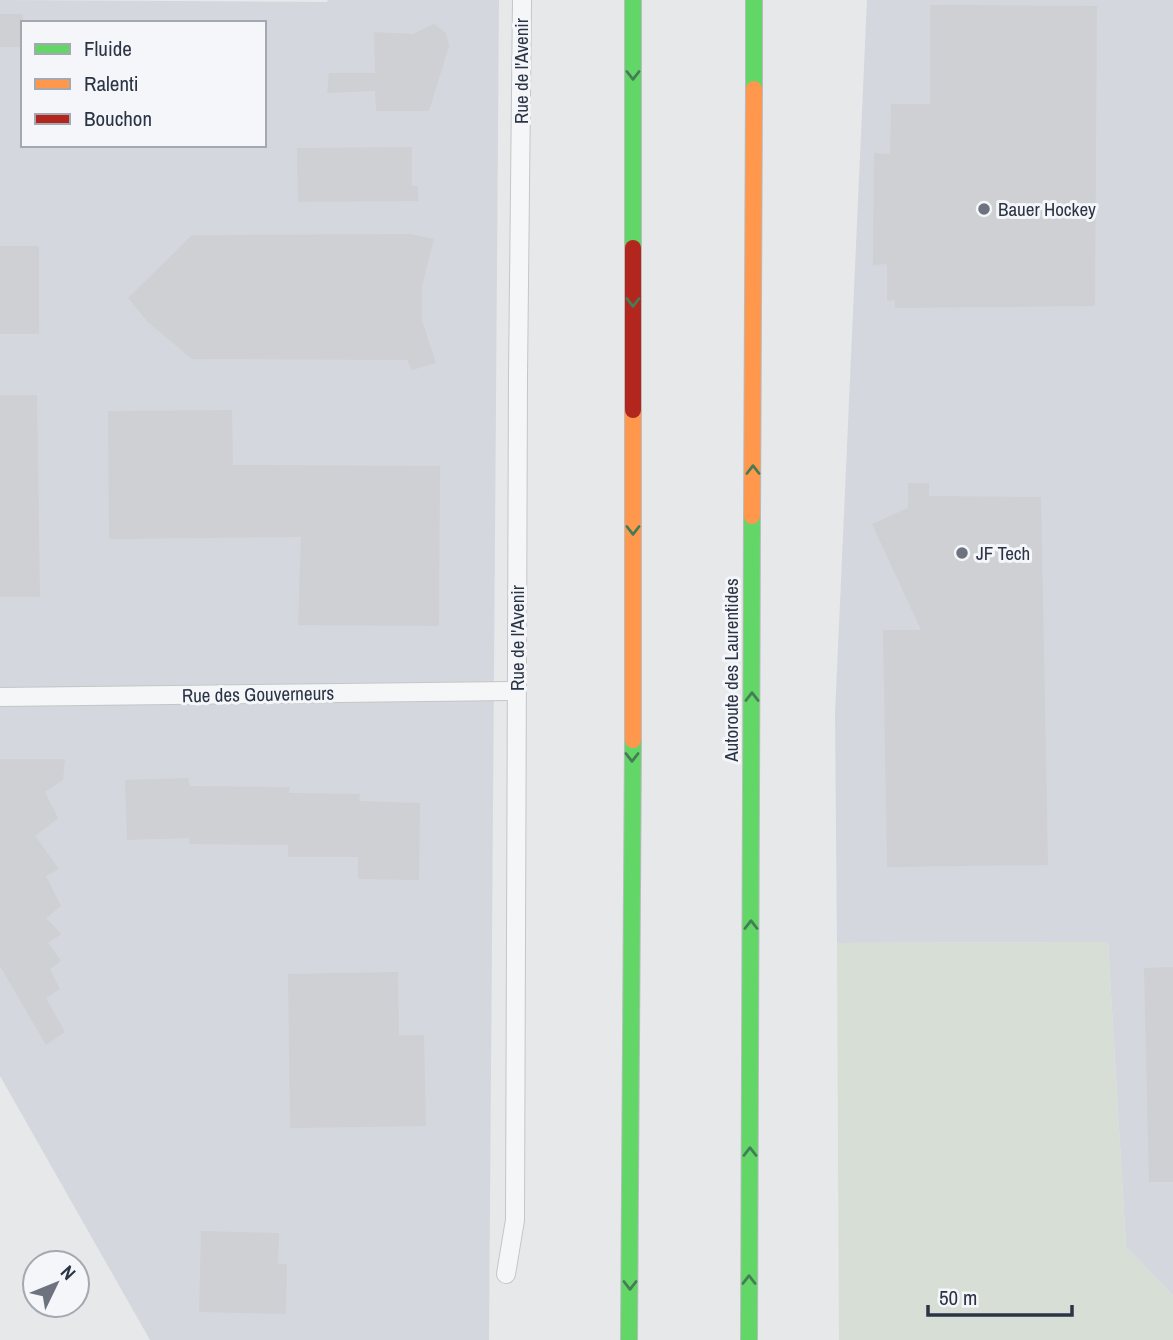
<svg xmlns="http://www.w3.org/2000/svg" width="1173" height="1340" viewBox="0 0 1173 1340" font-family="'Archivo Narrow',sans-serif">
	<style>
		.built { fill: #d4d7dd; fill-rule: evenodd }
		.green { fill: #d6ded6 }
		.building { fill: #ced0d3 }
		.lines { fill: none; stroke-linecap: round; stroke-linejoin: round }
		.street-casing { stroke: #c4c6c8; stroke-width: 20 }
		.fast-casing { stroke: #b8bbbf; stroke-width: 18 }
		.slow-casing { stroke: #b8bbbf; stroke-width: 18 }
		.jam-casing { stroke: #b8bbbf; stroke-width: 18 }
		.street { stroke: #f5f6f7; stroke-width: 18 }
		.fast { stroke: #63d668; stroke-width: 16 }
		.slow { stroke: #ff974d; stroke-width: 16 }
		.jam { stroke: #b3261e; stroke-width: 16 }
		.oneway { stroke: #447d55 }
		.poi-dot { fill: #6c737f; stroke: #f4f6f9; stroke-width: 2.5 }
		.labels { text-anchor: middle; stroke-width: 6; stroke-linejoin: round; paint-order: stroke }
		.street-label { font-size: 19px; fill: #2b3445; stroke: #f4f6f9 }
		.poi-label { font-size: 19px; fill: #2b3445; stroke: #f4f6f9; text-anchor: start }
	</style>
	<rect width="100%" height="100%" fill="#e6e8ea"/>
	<!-- built -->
	<g class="built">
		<path d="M 0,0 L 327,2 L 328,0 L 499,0 L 489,1340 L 150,1340 L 0,1076 ZM 23,23 L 264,23 L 264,145 L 23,145 Z"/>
		<polygon points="867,0 1173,0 1173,1295 1126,1247 1108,942 837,943 835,714"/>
	</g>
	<!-- green -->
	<polygon class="green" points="1108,942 1126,1247 1173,1295 1173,1340 839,1340 837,943"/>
	<!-- building -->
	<g class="building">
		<polygon points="930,5 1097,6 1095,306 895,308 895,300 887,301 887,264 873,265 874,153 890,154 891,104 930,104"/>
		<rect x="0" y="14" width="23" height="33"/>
		<polygon points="434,24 446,33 449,46 429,111 376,111 375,91 327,93 329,73 375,73 374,32 413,34"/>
		<polygon points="412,147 412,186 418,186 418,201 298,202 297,148"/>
		<polygon points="410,234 434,239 422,286 422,320 436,363 412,370 407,360 192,359 148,322 128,298 192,235"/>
		<rect x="0" y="246" width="39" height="88"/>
		<polygon points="0,395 37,395 40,597 0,597"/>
		<polygon points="232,410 233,465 440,466 439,626 298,625 301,537 109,539 108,411"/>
		<polygon points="908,483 929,483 929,496 1041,497 1048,865 887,867 883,630 921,630 872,524 908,508"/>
		<polygon points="0,759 65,759 63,780 45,792 58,818 35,836 59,869 46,876 61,906 46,918 61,934 48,943 61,961 50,969 60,989 46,998 65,1032 46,1045 0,966"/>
		<polygon points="188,778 190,786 290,787 289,793 360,794 359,801 420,803 419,880 358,879 358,857 288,857 288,845 190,844 189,838 127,840 125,780"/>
		<polygon points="1173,967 1173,1182 1149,1182 1144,968"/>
		<polygon points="398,972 399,1035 424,1035 426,1126 290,1128 288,974"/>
		<polygon points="201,1231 279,1233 278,1264 287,1264 286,1314 199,1312"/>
	</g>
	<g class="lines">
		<defs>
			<g id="street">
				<polyline points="0,697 517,691"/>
				<polyline points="506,1274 515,1220 518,377 522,0"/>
			</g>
			<g id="fast">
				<polyline points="633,0 633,248"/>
				<polyline points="754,89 754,0"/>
				<polyline points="629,1340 633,740"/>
				<polyline points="749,1340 752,516"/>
			</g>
			<g id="slow">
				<polyline points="752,516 754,89"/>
				<polyline points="633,740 633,410"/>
			</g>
			<polyline id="jam" points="633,248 633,410"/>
		</defs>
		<!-- street casing -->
		<use href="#street" class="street-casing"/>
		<!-- fast casing -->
		<use href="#fast" class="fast-casing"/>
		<!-- slow casing -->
		<use href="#slow" class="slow-casing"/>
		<!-- jam casing -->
		<use href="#jam" class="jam-casing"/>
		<!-- street -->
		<use href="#street" class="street"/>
		<!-- fast -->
		<use href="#fast" class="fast"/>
		<!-- slow -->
		<use href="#slow" class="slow"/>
		<!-- jam -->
		<use href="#jam" class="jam"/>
	</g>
	<!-- one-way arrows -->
	<defs><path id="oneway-chevron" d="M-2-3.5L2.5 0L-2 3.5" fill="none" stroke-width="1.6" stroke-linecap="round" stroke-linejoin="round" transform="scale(1.75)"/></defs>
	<g class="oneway">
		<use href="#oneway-chevron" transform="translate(633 75) rotate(90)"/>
		<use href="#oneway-chevron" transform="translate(633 302) rotate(90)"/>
		<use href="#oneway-chevron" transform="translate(753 470) rotate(-90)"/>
		<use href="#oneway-chevron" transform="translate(633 530) rotate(90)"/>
		<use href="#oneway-chevron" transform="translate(752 697) rotate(-90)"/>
		<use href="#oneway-chevron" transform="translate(632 757) rotate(90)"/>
		<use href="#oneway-chevron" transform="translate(751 925) rotate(-90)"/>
		<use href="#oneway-chevron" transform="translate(750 1152) rotate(-90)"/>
		<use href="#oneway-chevron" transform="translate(749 1280) rotate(-90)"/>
		<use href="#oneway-chevron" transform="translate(630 1285) rotate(90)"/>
	</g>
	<!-- markers -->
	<g class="poi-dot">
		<circle cx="984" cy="209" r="7"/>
		<circle cx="962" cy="553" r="7"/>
	</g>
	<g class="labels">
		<!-- street labels -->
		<g class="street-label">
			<text transform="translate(521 71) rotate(-90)" y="7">Rue de l'Avenir</text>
			<text transform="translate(517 638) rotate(-90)" y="7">Rue de l'Avenir</text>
			<text transform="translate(731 670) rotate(-90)" y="7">Autoroute des Laurentides</text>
			<text transform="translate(258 694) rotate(-1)" y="7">Rue des Gouverneurs</text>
		</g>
		<!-- poi labels -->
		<g class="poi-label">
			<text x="998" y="216">Bauer Hockey</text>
			<text x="976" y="560">JF Tech</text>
		</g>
	</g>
	<!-- legend -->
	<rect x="21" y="21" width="245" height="126" fill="#f4f6f9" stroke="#a4a8b1" stroke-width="2"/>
	<rect x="35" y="44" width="35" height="10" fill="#63d668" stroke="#a4a8b1" stroke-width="2"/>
	<text x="84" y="56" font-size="21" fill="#2b3445">Fluide</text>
	<rect x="35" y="79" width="35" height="10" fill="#ff974d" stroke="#a4a8b1" stroke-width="2"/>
	<text x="84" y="91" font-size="21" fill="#2b3445">Ralenti</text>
	<rect x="35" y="114" width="35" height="10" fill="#b3261e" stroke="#a4a8b1" stroke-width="2"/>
	<text x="84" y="126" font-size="21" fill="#2b3445">Bouchon</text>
	<!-- north arrow -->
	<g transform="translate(56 1284) rotate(47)"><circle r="33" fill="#f4f6f9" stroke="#a4a8b1" stroke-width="2"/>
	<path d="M0-5L12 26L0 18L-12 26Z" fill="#6c737f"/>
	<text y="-10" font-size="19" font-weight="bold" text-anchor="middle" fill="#2b3445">N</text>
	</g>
	<!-- scale -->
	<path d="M928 1305v10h144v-10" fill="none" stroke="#2b3445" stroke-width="3.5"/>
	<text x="939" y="1305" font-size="21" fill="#2b3445" stroke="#f4f6f9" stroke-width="5" paint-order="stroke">50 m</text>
</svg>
